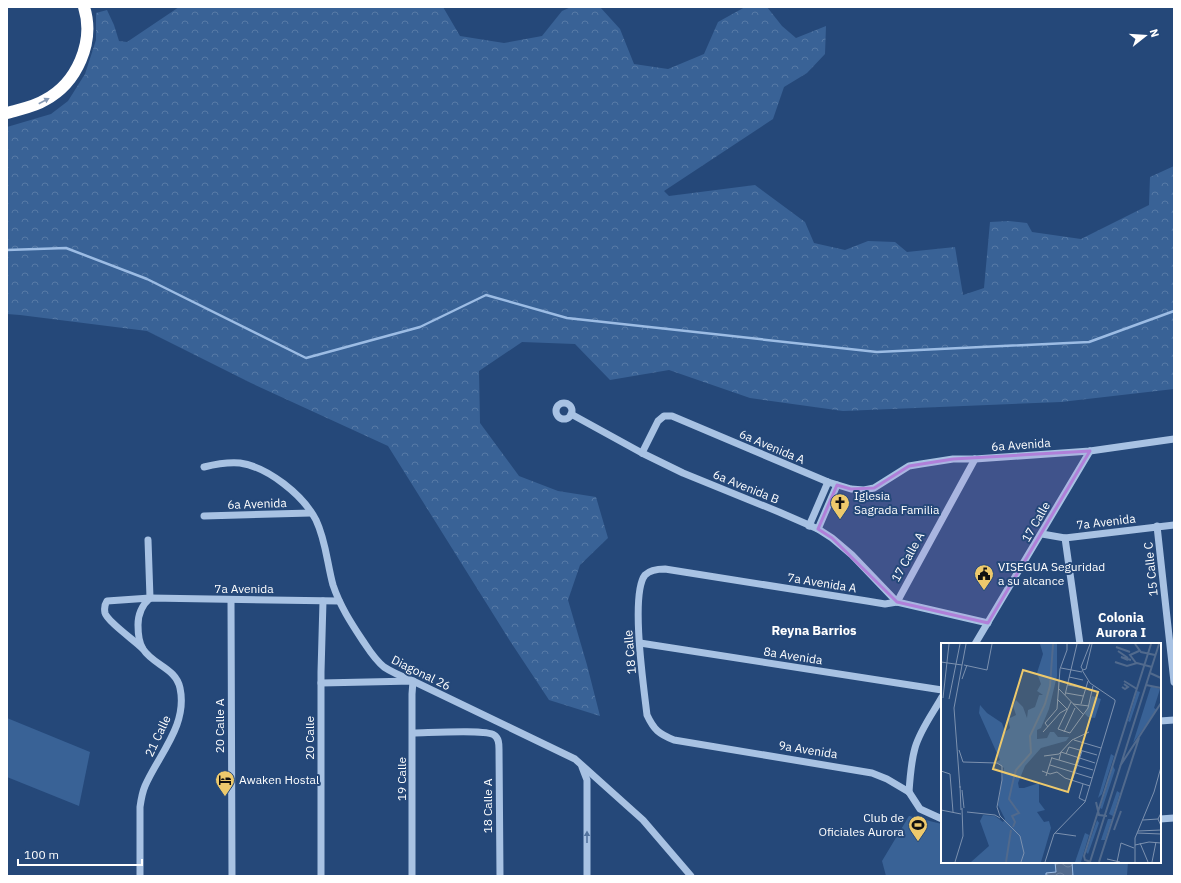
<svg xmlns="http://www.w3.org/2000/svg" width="1181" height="883" viewBox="0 0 1181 883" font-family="'IBM Plex Sans',sans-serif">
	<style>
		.forest { fill: url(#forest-crowns) }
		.pitch { fill: #396296 }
		.water { fill: url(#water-waves); stroke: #9cbce4 }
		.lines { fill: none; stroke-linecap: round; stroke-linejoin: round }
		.stream { stroke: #9cbce4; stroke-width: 2.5 }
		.minor { stroke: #a8c2e3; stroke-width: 7 }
		.highway { stroke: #fff; stroke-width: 12 }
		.oneway { fill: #879ab5 }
		.oneway2 { fill: #53739e }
		.marked { fill: #b080d9; fill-opacity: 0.2; stroke: #b080d9; stroke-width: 3; stroke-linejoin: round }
		.labels { text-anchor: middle; stroke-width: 4; stroke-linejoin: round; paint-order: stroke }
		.street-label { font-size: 12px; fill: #fff; stroke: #254879 }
		.poi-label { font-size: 12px; fill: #fff; stroke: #254879; text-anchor: start }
		.neighbourhood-label { font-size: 13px; font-weight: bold; fill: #fff; stroke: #254879 }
		.inset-river { fill: none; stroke: #516a8d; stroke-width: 2 }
		.inset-road { fill: none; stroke: #7c91af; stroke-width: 1 }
		.view { fill: #edc96c; fill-opacity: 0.15; stroke: #edc96c; stroke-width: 2 }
		.inset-edge { fill: none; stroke: #fff; stroke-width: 2 }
	</style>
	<defs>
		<pattern id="forest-crowns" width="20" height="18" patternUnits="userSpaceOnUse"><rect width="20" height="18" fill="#396296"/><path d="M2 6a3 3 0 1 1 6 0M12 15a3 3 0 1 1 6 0" fill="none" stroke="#577aa6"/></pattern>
		<pattern id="water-waves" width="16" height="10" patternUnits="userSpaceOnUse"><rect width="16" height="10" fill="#516a8d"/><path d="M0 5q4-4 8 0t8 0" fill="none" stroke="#6b809e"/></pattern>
	</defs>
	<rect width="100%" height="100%" fill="#254879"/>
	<!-- forest -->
	<polygon class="forest" points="179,7 443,7 460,36 504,43 542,36 562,11 571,7 600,7 620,29 634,64 668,69 704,54 718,22 745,7 767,7 782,26 796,38 826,26 825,54 807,73 784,87 773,119 664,191 669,196 755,185 805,222 814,243 845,250 868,241 895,242 907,252 955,247 963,295 984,288 990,222 1009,221 1027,223 1032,232 1081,239 1149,205 1150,177 1174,166 1174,389 1061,402 843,411 750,398 669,370 610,380 575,344 522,342 479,371 480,423 519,476 558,491 596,497 608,538 580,565 568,600 587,665 600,716 549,700 510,641 388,446 251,383 147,331 20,315 7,314 7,127 51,114 68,101 85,74 96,40 96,13 107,10 114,25 119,41 127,42"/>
	<!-- pitch -->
	<g class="pitch">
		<polygon points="7,718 90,752 79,806 7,777"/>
		<polygon points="909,816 942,824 942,862 1128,862 1127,876 886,876 882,861"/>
	</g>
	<!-- water -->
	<polygon class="water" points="1055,862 1072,862 1073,876 1046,876 1046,873 1056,872"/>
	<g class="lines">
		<!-- stream -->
		<polyline class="stream" points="7,250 66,248 147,279 306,358 420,327 486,295 567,318 877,352 1089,342 1174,311"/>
		<!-- minor -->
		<g class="minor">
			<circle cx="564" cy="411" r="8"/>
			<polyline points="571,414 642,453 683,473 779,512 818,529 832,538 852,555 897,602 975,459"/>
			<polyline points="642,453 658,421 664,416 672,416 828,482 851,489 864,490 874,488 909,466 921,464 953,459 975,459 1090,451 1174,439"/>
			<path d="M 204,467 C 216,464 228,462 240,463 C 268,467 303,495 316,520 C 326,541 327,563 333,585 C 340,606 351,623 363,641 C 369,650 375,660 384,667 C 393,673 403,677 413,681 L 575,759 L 643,820 L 691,876"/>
			<polyline points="204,516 311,513"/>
			<polyline points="809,526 828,482"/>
			<polyline points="1157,526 1174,682"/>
			<polyline points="818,529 837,485"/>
			<polyline points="1042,534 1065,538 1174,525"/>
			<polyline points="1065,538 1080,644"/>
			<polyline points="148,540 150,598"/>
			<polyline points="231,600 232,876"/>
			<polyline points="640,643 942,690"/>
			<polyline points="975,644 1090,451"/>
			<path d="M 142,648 C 135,641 107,621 105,613 C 104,608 105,604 107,601 L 150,598 L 339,601"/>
			<polyline points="321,683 413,681 412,694 412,876"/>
			<polyline points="1160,721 1174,720"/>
			<path d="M 413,733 C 427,733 486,729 494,735 C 499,738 499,744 499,749 L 500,876"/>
			<polyline points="582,767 587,780 587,876"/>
			<path d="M 909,792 C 910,777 911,762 915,748 C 920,730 933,713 942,697"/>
			<path d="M 942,819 L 920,809 L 909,792 L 887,779 L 872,773 L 674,740 C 659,734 654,730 647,715 C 644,689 630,594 645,575 C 650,570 658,569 665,569 L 867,601 L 885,604 L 897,602 L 988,623"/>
			<polyline points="1160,819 1174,818"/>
			<path d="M 140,876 L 140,807 C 141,800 142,793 145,786 C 159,754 188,725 180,688 C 176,668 153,665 143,649 C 139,643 138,633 138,625 C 138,614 141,606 150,598"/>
			<polyline points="321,876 321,672 323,601"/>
		</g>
		<!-- highway -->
		<path class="highway" d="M 7,113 C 20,109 34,107 45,100 C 77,83 95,42 84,7"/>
	</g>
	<!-- one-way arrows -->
	<defs><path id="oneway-solid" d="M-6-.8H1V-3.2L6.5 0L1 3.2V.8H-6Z"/></defs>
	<use class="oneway" href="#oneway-solid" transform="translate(44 101) rotate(-28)"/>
	<use class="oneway2" href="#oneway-solid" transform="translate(587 837) rotate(-90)"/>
	<!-- marked area -->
	<path class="marked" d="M 1090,451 L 988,623 L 897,602 L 832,538 L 818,529 L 837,485 L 851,489 L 874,488 L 909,466 L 953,459 Z"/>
	<!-- icons -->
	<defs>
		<symbol id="church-pin" viewBox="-11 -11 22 30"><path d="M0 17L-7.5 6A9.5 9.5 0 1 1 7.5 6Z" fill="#edc96c" stroke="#254879"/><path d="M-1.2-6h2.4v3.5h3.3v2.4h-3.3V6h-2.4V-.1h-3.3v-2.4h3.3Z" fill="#111"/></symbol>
		<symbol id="civic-pin" viewBox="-11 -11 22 30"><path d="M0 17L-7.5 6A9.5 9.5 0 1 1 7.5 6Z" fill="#edc96c" stroke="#254879"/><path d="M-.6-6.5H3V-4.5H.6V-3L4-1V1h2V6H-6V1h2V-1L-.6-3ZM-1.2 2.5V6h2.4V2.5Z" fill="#111"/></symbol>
		<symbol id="hotel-pin" viewBox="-11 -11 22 30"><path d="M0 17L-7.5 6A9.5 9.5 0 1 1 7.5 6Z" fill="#edc96c" stroke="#254879"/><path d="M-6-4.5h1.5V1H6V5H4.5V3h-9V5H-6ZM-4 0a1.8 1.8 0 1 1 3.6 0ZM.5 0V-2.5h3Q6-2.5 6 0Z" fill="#111"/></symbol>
		<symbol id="stadium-pin" viewBox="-11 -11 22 30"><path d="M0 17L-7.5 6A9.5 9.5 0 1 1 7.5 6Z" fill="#edc96c" stroke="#254879"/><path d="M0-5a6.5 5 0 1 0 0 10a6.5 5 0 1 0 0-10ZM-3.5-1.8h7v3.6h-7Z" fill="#111"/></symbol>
	</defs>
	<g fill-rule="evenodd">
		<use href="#church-pin" x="829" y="492" width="22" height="30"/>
		<use href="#civic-pin" x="973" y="563" width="22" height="30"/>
		<use href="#hotel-pin" x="214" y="769" width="22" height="30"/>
		<use href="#stadium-pin" x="907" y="814" width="22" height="30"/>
	</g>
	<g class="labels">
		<!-- street labels -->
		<g class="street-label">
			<text transform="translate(1021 445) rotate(-4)" y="4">6a Avenida</text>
			<text transform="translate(772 447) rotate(23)" y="4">6a Avenida A</text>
			<text transform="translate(746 487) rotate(22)" y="4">6a Avenida B</text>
			<text transform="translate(257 504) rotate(-2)" y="4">6a Avenida</text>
			<text transform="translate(1036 522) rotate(-60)" y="4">17 Calle</text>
			<text transform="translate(1106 522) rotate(-7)" y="4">7a Avenida</text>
			<text transform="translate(908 557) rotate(-61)" y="4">17 Calle A</text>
			<text transform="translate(1151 569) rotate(-96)" y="4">15 Calle C</text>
			<text transform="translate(822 583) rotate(9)" y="4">7a Avenida A</text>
			<text x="244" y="593">7a Avenida</text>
			<text transform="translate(630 652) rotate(-95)" y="4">18 Calle</text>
			<text transform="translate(793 656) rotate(9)" y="4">8a Avenida</text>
			<text transform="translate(421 673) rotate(26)" y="4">Diagonal 26</text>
			<text transform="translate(220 726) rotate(-90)" y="4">20 Calle A</text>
			<text transform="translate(158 736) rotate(-65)" y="4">21 Calle</text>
			<text transform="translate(310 738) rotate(-90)" y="4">20 Calle</text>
			<text transform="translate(808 750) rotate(9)" y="4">9a Avenida</text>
			<text transform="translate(402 779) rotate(-90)" y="4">19 Calle</text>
			<text transform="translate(488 806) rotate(-90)" y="4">18 Calle A</text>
		</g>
		<!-- poi labels -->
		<g class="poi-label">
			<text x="854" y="500">Iglesia<tspan x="854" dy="14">Sagrada Familia</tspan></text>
			<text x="998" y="571">VISEGUA Seguridad<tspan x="998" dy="14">a su alcance</tspan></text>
			<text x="239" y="784">Awaken Hostal</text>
			<text x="904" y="822" text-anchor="end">Club de<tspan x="904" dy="14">Oficiales Aurora</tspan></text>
		</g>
		<!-- neighbourhood labels -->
		<g class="neighbourhood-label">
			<text x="1121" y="622">Colonia<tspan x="1121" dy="15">Aurora I</tspan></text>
			<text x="814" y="635">Reyna Barrios</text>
		</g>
	</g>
	<!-- overview -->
	<g transform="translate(941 643)">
		<rect width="220" height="220" fill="#254879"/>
		<path d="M 210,43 L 219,46 L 213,65 L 216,67 L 192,100 ZM 196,48 L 199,49 L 189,79 L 187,78 ZM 170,111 L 173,113 L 161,151 L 157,155 ZM 172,123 L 174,127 L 161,166 L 159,165 ZM 176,148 L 179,150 L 172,173 L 168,171 ZM 167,176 L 171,176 L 164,197 L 160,197 ZM 156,177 L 158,180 L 147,211 L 145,209 ZM 144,190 L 148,192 L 140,219 L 134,219 Z" fill="#396296"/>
		<path d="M 99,1 L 116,1 L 116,33 L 108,66 L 100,85 L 96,87 L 96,96 L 106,95 L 109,89 L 113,89 L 117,94 L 128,94 L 125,98 L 100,105 L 84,123 L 77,140 L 78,145 L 83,145 L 98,140 L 98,159 L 104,167 L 96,169 L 103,179 L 108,178 L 110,185 L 103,209 L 100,219 L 30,219 L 48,203 L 39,178 L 42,172 L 54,173 L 62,179 L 64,176 L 57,162 L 63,125 L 55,119 L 59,117 L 38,70 L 39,62 L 46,70 L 61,80 L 64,89 L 69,85 L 67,76 L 75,72 L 72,63 L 75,57 L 82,64 L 86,75 L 87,67 L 94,64 L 98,52 L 102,52 L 96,48 L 100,41 L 96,30 L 102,11 Z" fill="#396296"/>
		<path d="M 151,53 L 160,56 L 154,75 L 147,74 L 144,71 Z" fill="#396296"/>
		<path class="inset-river" d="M 194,1 L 200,9 L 214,12M 175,4 L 189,9M 177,8 L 187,15M 187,17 L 180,14 L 190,17M 174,19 L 186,23 L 196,20 L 211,24M 195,20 L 189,12 L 198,8M 209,30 L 220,35M 183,38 L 196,46M 205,42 L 220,45M 181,44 L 184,46 L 187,44 L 183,41M 179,123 L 220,60M 155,159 L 158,172 L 166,173M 72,184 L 74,179 L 71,173 L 78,170 L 68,156 L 72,138 L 75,127 L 90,110 L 89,93 L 104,61 L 109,43 L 112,1M 173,187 L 180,168M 65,219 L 70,187M 149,219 L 218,1M 150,219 L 144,217 L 143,213 L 210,1M 158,219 L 198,95"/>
		<path class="inset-road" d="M 149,1 L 140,24 L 142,27 L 145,26 L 151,1M 0,19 L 21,22M 23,22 L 46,27 L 51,1M 120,25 L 141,29M 141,27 L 149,40 L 174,57 L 174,59M 128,34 L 142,37M 21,36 L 26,22M 127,42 L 143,45M 118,46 L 142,71M 125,50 L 142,53M 124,52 L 136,1M 2,55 L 8,1M 8,56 L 19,1M 130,59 L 117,86 L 129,90 L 147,65 L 152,43M 132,61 L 148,63M 140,61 L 147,38M 107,84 L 104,80 L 116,66 L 119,26 L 126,7 L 126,1M 102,89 L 119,70 L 126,66 L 116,56M 123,89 L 134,65M 133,97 L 160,105M 18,107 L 22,119 L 56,120 L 61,123 L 61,137 L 56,164 L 59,173 L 79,193 L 83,210 L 80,219M 125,111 L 128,104 L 156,112M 103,113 L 118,111 L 131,97 L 148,89M 111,115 L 152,127M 118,117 L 120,109 L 154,120M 109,122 L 151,135M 0,128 L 9,131 L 12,169M 101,128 L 109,131 L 116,129 L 124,135 L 149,143M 105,133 L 111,114M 131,138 L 141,108M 142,141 L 138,155 L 144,158M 19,143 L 20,167M 19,145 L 13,65 L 25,1M 21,147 L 23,165M 0,167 L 20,171M 26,169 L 54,172 L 59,175M 220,170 L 217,176 L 220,183M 202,177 L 217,176M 197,188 L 220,187M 114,190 L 135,193M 196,190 L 220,191M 199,200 L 207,219M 194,202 L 208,199 L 220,200M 166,216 L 179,219M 14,219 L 22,193 L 21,165M 104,219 L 113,191 L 144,159 L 174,59M 176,219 L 180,200 L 193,205M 194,219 L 194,195 L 213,149 L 220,124M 211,219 L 215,199"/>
		<path class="view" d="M 82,27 L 157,49 L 127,149 L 52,126 Z"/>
		<rect width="220" height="220" class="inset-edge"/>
	</g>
	<!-- border -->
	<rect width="1181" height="883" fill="none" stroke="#ffffff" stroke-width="16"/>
	<!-- north arrow -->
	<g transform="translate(1145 36) rotate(73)" stroke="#254879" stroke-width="3" paint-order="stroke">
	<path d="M0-3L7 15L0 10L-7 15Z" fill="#ffffff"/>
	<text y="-6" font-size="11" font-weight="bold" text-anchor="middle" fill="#ffffff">N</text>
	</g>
	<!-- scale -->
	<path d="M18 859v6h124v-6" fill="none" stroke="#ffffff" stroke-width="2"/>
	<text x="24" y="859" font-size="12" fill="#ffffff" stroke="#254879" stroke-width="3" paint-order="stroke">100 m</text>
</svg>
